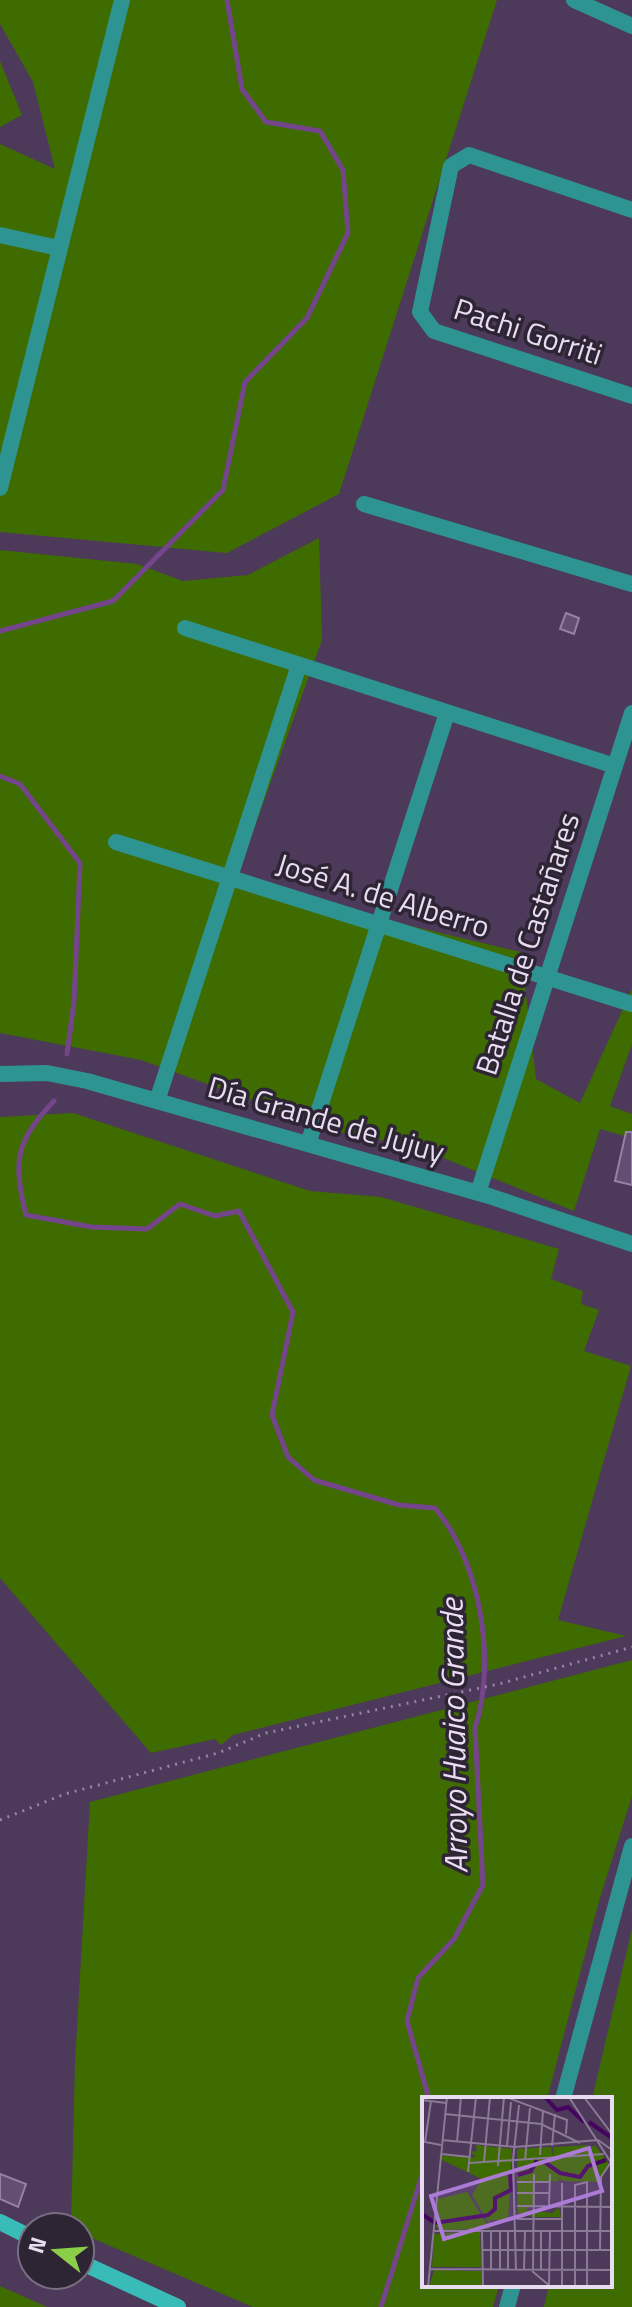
<svg xmlns="http://www.w3.org/2000/svg" width="632" height="2307" viewBox="0 0 632 2307" font-family="'Titillium Web',sans-serif">
	<style>
		.green { fill: #3f6c00 }
		.lines { fill: none; stroke-linecap: round; stroke-linejoin: round }
		.stream { stroke: #75458b; stroke-width: 5 }
		.building { fill: #644e71; stroke: #9781a6; stroke-width: 2 }
		.path { stroke: #9686a1; stroke-width: 3; stroke-dasharray: 2 6; stroke-linecap: butt }
		.street { stroke: #2d9491; stroke-width: 16 }
		.secondary { stroke: #39bcb8; stroke-width: 16 }
		.labels { text-anchor: middle; stroke-width: 7; stroke-linejoin: round; paint-order: stroke }
		.street-label { font-size: 30px; fill: #e8dcf1; stroke: #2e2534 }
		.water-label { font-size: 32px; font-style: italic; fill: #ebddf4; stroke: #2e2534 }
		.inset-river { fill: none; stroke: #44045f; stroke-width: 4 }
		.inset-road { fill: none; stroke: #8b7a96; stroke-width: 2 }
		.view { fill: #ac7bd6; fill-opacity: 0.15; stroke: #ac7bd6; stroke-width: 4 }
		.inset-edge { fill: none; stroke: #e8dcf1; stroke-width: 4 }
	</style>
	<rect width="100%" height="100%" fill="#4d395a"/>
	<!-- green -->
	<g class="green">
		<polygon points="0,0 497,0 339,494 227,553 0,532 0,144 55,169 33,82 0,24"/>
		<polygon points="0,61 22,115 0,127"/>
		<polygon points="319,538 322,640 234,884 521,952 536,1079 580,1103 632,989 632,1044 610,1106 632,1114 632,1138 600,1129 574,1211 416,1147 340,1132 141,1060 0,1033 0,550 137,564 183,581 248,575"/>
		<polygon points="73,1113 310,1191 381,1197 559,1249 551,1279 583,1291 581,1304 599,1310 584,1351 631,1366 558,1620 626,1636 233,1735 221,1745 215,1739 151,1753 0,1578 0,1117"/>
		<polygon points="632,1660 632,1796 599,1901 547,2099 424,2099 424,2285 499,2285 493,2307 253,2307 80,2233 80,2227 71,2227 75,2063 90,1802"/>
		<polygon points="632,1929 632,2307 544,2307 549,2285 610,2285 610,2099 592,2099"/>
		<polygon points="0,2286 47,2307 0,2307"/>
	</g>
	<g class="lines">
		<!-- stream -->
		<g class="stream">
			<polyline points="0,631 113,601 223,490 245,382 307,318 348,233 343,170 320,131 266,122 242,89 227,0"/>
			<polyline points="0,776 20,784 80,863 74,1002 67,1054"/>
			<path d="M 54,1101 C 15,1142 13,1161 26,1215 L 92,1227 L 147,1229 L 180,1204 L 215,1216 L 239,1211 L 293,1312 L 272,1415 L 288,1457 L 314,1480 L 399,1505 L 435,1508 C 480,1561 497,1661 475,1728 L 483,1885 L 454,1939 L 418,1978 L 407,2021 L 429,2099"/>
			<polyline points="381,2307 422,2175 424,2157"/>
		</g>
	</g>
	<!-- building -->
	<g class="building">
		<polygon points="566,613 579,618 574,634 560,629"/>
		<polygon points="626,1132 632,1132 632,1185 615,1181"/>
		<polygon points="0,2174 26,2184 18,2207 0,2199"/>
	</g>
	<g class="lines">
		<!-- path -->
		<polyline class="path" points="0,1820 65,1794 218,1753 266,1733 499,1684 632,1647"/>
		<!-- street -->
		<g class="street">
			<polyline points="574,0 632,26"/>
			<polyline points="632,210 469,155 451,166 420,312 434,331 632,396"/>
			<polyline points="0,235 54,247"/>
			<polyline points="0,488 122,0"/>
			<polyline points="364,504 632,584"/>
			<polyline points="185,628 615,766"/>
			<polyline points="116,842 632,1004"/>
			<polyline points="0,1074 47,1073 87,1081 489,1196 632,1244"/>
			<polyline points="157,1101 299,665"/>
			<polyline points="308,1144 447,713"/>
			<polyline points="478,1193 632,713"/>
			<polyline points="563,2099 632,1846"/>
			<polyline points="507,2307 513,2285"/>
		</g>
		<!-- secondary -->
		<g class="secondary">
			<polyline points="0,2222 32,2238"/>
			<polyline points="80,2262 178,2307"/>
		</g>
	</g>
	<g class="labels">
		<!-- street labels -->
		<g class="street-label">
			<text transform="translate(528 332) rotate(18)" y="10">Pachi Gorriti</text>
			<text transform="translate(383 896) rotate(17)" y="10">José A. de Alberro</text>
			<text transform="translate(528 944) rotate(-72)" y="10">Batalla de Castañares</text>
			<text transform="translate(326 1120) rotate(16)" y="10">Día Grande de Jujuy</text>
		</g>
		<!-- water labels -->
		<g class="water-label">
			<text transform="translate(454 1736) rotate(-91)" y="11">Arroyo Huaico Grande</text>
		</g>
	</g>
	<!-- overview -->
	<g transform="translate(422 2097)">
		<rect width="190" height="190" fill="#4d395a"/>
		<path d="M 54,48 L 90,52 L 86,123 L 68,123 L 68,128 L 50,98 L 60,82 L 20,63 L 20,59 L 54,60 L 49,55 L 55,54 ZM 166,48 L 156,57 L 173,48 L 187,67 L 177,85 L 140,84 L 134,78 L 131,50 ZM 129,50 L 137,84 L 111,86 L 112,107 L 103,113 L 130,116 L 126,119 L 137,111 L 139,120 L 110,120 L 104,116 L 102,120 L 96,116 L 95,52 ZM 45,95 L 68,132 L 17,133 L 13,128 L 16,102 ZM 58,134 L 59,170 L 10,170 L 12,137 ZM 12,173 L 59,174 L 60,190 L 7,190 Z" fill="#3f6c00"/>
		<path class="inset-river" d="M 123,0 L 135,13 L 146,10 L 162,25M 167,25 L 190,41M 121,64 L 138,76 L 158,80 L 166,69 L 184,63M 96,78 L 109,74 L 115,63M 0,117 L 13,126 L 66,118 L 73,112 L 73,101 L 89,93 L 88,77"/>
		<path class="inset-road" d="M 84,0 L 145,23 L 144,37M 147,0 L 190,67M 162,0 L 190,37M 0,3 L 24,6M 9,4 L 3,45 L 19,48M 23,17 L 119,27 L 158,46M 20,43 L 93,50 L 176,43 L 190,53M 35,45 L 39,0M 85,49 L 89,5M 130,49 L 133,17M 19,57 L 48,60M 118,58 L 121,14M 103,63 L 108,11M 62,65 L 68,0M 47,66 L 182,57M 76,69 L 82,0M 46,75 L 54,0M 95,85 L 127,85M 95,96 L 127,96M 95,109 L 190,110M 127,109 L 128,77M 95,122 L 140,122M 60,133 L 61,190M 69,133 L 69,173M 11,134 L 190,134M 119,134 L 119,173M 60,153 L 190,153M 178,153 L 179,80 L 189,65M 7,172 L 190,173M 78,173 L 78,133M 86,173 L 86,133M 94,173 L 91,63 L 97,8M 102,173 L 103,133M 111,173 L 112,77M 110,174 L 129,190M 127,188 L 128,134M 6,190 L 25,0M 140,190 L 140,86M 153,190 L 153,88 L 165,85 L 165,190"/>
		<path class="view" d="M 167,51 L 180,94 L 22,142 L 9,99 Z"/>
		<rect width="190" height="190" class="inset-edge"/>
	</g>
	<!-- north arrow -->
	<g transform="translate(56 2251) rotate(287)"><circle r="38" fill="#2e2534" stroke="#786e80" stroke-width="2"/>
	<path d="M0-6L14 30L0 20L-14 30Z" fill="#8bce47"/>
	<text y="-12" font-size="22" font-weight="bold" text-anchor="middle" fill="#e8dcf1">N</text>
	</g>
</svg>
